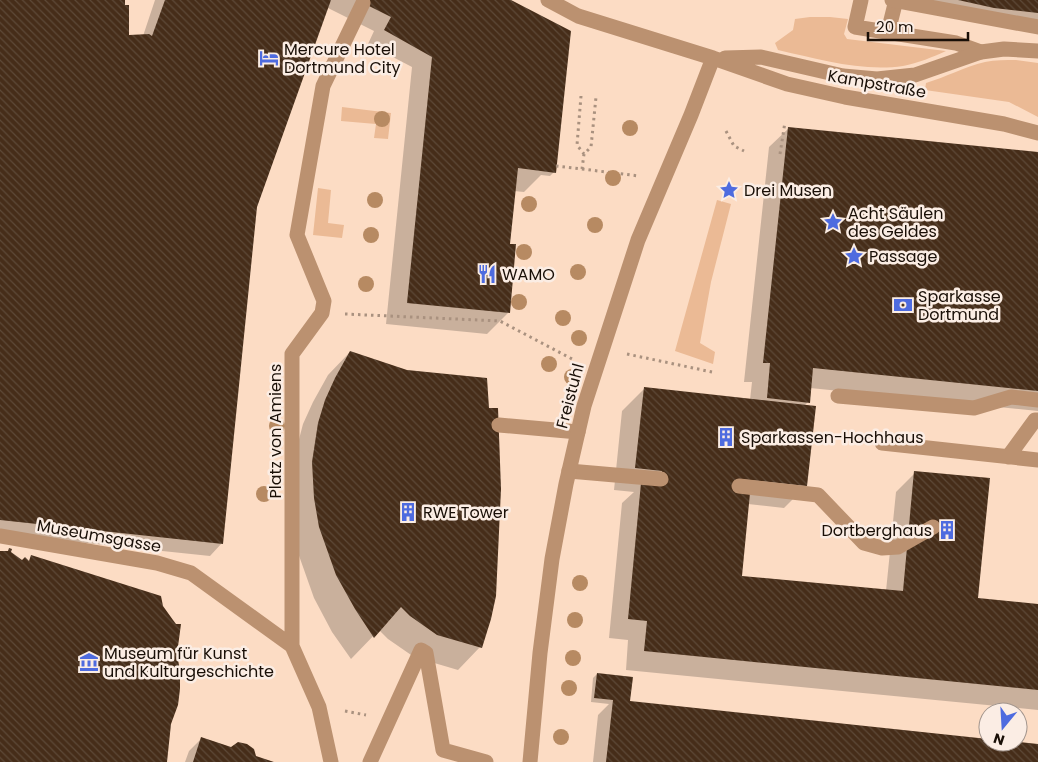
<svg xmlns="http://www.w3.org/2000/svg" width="1038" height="762" font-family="Poppins,sans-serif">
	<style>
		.grass { fill: #ebba95 }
		.shadow { fill: #0003 }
		.building { fill: url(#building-back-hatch) }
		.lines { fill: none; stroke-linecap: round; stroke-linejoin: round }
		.path { stroke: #a9917f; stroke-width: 3; stroke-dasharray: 2.5 4; stroke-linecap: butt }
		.lane { stroke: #bb9170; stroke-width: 15 }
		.street { stroke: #bb9170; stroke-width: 15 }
		.tree { fill: #b78a62 }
		.labels { text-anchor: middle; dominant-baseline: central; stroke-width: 5; stroke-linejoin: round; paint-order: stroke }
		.poi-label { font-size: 16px; fill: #190f07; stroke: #fbede4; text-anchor: start }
		.street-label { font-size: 16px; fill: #190f07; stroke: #fbede4 }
	</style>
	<defs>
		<pattern id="building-back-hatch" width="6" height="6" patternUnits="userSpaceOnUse" patternTransform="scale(1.25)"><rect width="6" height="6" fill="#462d19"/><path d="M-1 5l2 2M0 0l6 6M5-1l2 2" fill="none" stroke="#5d4938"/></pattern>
	</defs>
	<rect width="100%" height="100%" fill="#fcdcc4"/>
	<path class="grass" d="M810,17H830L848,19L844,34L847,39L946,51C933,57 918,63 903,66C862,72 818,59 778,50L775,43L793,30L795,19Z
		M1016,60L1038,63V117L1009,102L925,90L926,83C946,77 964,67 985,62C995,60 1006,60 1016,60Z
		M342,107L391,113L388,139L374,138L376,124L341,121Z
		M318,188L331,190L328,223L344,225L342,238L313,235Z
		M717,200L731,204L711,282L700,343L715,352L713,364L675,351Z"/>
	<path class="shadow" d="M0,0H124L128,36H143L155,0H508L554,172L550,176L541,175L524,192L514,191L508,245L509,312L487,334L386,324L412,67L368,44L374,31L326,7L256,209L222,543L210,556L0,534Z
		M911,0H1038V28Z
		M789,128L1038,154V411L810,388L808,402L804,406L806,486L784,508L748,504L741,577L886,591L896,492L915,473L977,600L1038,605V710L626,670L628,640L609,638L622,503L634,492L614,490L622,411L644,389L750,400L752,382H744L769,147Z
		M350,352L480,647L458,670L414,657L388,639L379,630L351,659L332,632L314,598L297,550L292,466L303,424L313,402L328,375Z
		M597,674L629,702L988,740V742H1008L1038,745V762H593L598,715L609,704L591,702L593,678Z
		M201,739L255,757L272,762H185L189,751Z"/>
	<path class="building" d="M0,0H125V5H129V35L149,34L152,36L165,0H331L257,207L223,544L0,520Z
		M357,0H511L571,31L556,173L518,168L510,244H516L510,313L407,303L432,57L384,30L391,17Z
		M958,0H1038V13L994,8Z
		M788,127L1038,152V391L813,368L810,403L767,398L770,363H763Z
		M350,351L407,370L487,378L489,408H498L501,489L496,596L491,619L482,648L437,635L410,616L401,607L374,638L355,609L336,575L319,527L314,498L312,462L318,423L325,400L335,378Z
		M644,387L816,406L807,486L740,479L750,493L742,576L903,591L914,471L990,478L978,598L1038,604V690L644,651L647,621L628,619L641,483L660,485L662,471L635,468Z
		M9,548L12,549L11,552L22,560L25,557L29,561L31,555L161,596L163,606L173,620L176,624H181L177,654L180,671V689L178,705L171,724L167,762H0V551H8Z
		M597,673L633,677L630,701L988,739V742H1019L1038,744V762H606L613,700L594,698Z
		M201,737L231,747L238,742L247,744L254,749L256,756L274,762H193Z"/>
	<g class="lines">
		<path class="path" d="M581,96L577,145L584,154
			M726,131L734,146L744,151
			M780,154L785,122
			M556,166L582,169L584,154L591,147L596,97
			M582,169L639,176
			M345,314L500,321L574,360
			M627,354L712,372
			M345,711L366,715"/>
		<path class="lane" d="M861,0L855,27L956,43L981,52
			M888,32L896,0
			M838,396L974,408L1011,397L1038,400
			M499,425L578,432
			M882,443L1038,460
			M1008,457L1035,420H1038
			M569,471L661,479
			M739,486L818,495L864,543L882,548L898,547L933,527"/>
		<path class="street" d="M548,0L578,16L713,58L787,84L845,97L1004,124L1038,133
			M892,0L1038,27
			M725,58L761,57L843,76L877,79L915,75L981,52L1004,49L1038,51
			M0,536L157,563L191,573L292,646L319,707L331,762
			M292,646V354L322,313L324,301L297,235L323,86L363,3
			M370,762L421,650L426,653L443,750L486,762
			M530,762L540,653L552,559L566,484L584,406L638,240L691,115L713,58"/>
	</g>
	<g class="tree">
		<circle cx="382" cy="119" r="8"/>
		<circle cx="630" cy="128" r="8"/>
		<circle cx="613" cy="178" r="8"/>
		<circle cx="375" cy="200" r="8"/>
		<circle cx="529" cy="204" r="8"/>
		<circle cx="595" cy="225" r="8"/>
		<circle cx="371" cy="235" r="8"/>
		<circle cx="524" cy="252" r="8"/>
		<circle cx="578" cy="272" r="8"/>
		<circle cx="366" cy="284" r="8"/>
		<circle cx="519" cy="302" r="8"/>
		<circle cx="563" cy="318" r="8"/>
		<circle cx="579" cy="338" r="8"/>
		<circle cx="549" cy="364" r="8"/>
		<circle cx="572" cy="377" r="8"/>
		<circle cx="277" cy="426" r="8"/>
		<circle cx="264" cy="494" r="8"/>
		<circle cx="580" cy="583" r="8"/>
		<circle cx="575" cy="620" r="8"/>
		<circle cx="573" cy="658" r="8"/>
		<circle cx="569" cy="688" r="8"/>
		<circle cx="561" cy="737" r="8"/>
	</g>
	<defs>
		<g id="hotel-bare" transform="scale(1.5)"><path d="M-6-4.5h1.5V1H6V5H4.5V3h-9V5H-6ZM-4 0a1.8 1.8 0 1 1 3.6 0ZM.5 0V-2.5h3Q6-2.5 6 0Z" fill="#4e6bdf" stroke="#fbede4" stroke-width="2.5" paint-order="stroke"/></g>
		<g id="sight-bare" transform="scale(1.5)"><path d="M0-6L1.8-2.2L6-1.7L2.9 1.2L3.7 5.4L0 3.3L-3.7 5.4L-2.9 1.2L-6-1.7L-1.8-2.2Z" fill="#4e6bdf" stroke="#fbede4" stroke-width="2.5" paint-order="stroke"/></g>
		<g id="restaurant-bare" transform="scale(1.5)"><path d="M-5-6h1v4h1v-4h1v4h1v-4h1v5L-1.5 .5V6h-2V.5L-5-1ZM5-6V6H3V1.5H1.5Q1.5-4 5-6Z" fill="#4e6bdf" stroke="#fbede4" stroke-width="2.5" paint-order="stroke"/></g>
		<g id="bank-bare" transform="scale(1.5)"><path d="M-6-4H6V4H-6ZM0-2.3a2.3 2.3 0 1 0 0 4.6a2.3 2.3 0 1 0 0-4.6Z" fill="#4e6bdf" stroke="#fbede4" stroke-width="2.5" paint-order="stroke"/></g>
		<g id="building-bare" transform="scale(1.5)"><path d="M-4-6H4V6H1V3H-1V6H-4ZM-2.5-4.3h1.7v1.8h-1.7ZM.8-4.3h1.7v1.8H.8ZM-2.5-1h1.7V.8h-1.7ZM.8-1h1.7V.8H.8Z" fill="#4e6bdf" stroke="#fbede4" stroke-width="2.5" paint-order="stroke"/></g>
		<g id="museum-bare" transform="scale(1.5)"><path d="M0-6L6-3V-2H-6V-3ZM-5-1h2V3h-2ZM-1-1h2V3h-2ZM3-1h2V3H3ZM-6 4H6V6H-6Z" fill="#4e6bdf" stroke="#fbede4" stroke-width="2.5" paint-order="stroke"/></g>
	</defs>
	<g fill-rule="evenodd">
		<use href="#hotel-bare" x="269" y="58"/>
		<use href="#sight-bare" x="729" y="190"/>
		<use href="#sight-bare" x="833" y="222"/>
		<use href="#sight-bare" x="854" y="256"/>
		<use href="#restaurant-bare" x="487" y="274"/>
		<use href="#bank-bare" x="903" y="305"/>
		<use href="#building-bare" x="726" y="437"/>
		<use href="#building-bare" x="408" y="512"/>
		<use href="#building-bare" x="947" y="530"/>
		<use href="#museum-bare" x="89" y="662"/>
	</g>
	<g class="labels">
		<g class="poi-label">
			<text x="284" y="49">Mercure Hotel<tspan x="284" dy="18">Dortmund City</tspan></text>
			<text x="744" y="190">Drei Musen</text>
			<text x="848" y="213">Acht Säulen<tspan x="848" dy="18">des Geldes</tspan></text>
			<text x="869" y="256">Passage</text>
			<text x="502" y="274">WAMO</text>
			<text x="918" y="296">Sparkasse<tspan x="918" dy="18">Dortmund</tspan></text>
			<text x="741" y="437">Sparkassen-Hochhaus</text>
			<text x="423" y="512">RWE Tower</text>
			<text x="932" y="530" text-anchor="end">Dortberghaus</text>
			<text x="104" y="653">Museum für Kunst<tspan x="104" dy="18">und Kulturgeschichte</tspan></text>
		</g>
		<g class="street-label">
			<text transform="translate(877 84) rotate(10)">Kampstraße</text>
			<text transform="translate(570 396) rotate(-75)">Freistuhl</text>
			<text transform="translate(275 431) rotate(-90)">Platz von Amiens</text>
			<text transform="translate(99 536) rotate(10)">Museumsgasse</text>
		</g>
	</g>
	<g transform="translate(1003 727) rotate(198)"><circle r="24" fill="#fbede4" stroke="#a1948c"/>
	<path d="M0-4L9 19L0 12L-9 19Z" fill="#4e6bdf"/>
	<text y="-8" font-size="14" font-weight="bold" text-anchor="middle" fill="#190f07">N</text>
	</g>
	<path d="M868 32v8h100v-8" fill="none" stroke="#190f07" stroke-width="2.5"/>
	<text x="876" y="32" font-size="15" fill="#190f07" stroke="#fbede4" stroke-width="4" paint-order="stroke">20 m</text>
</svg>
